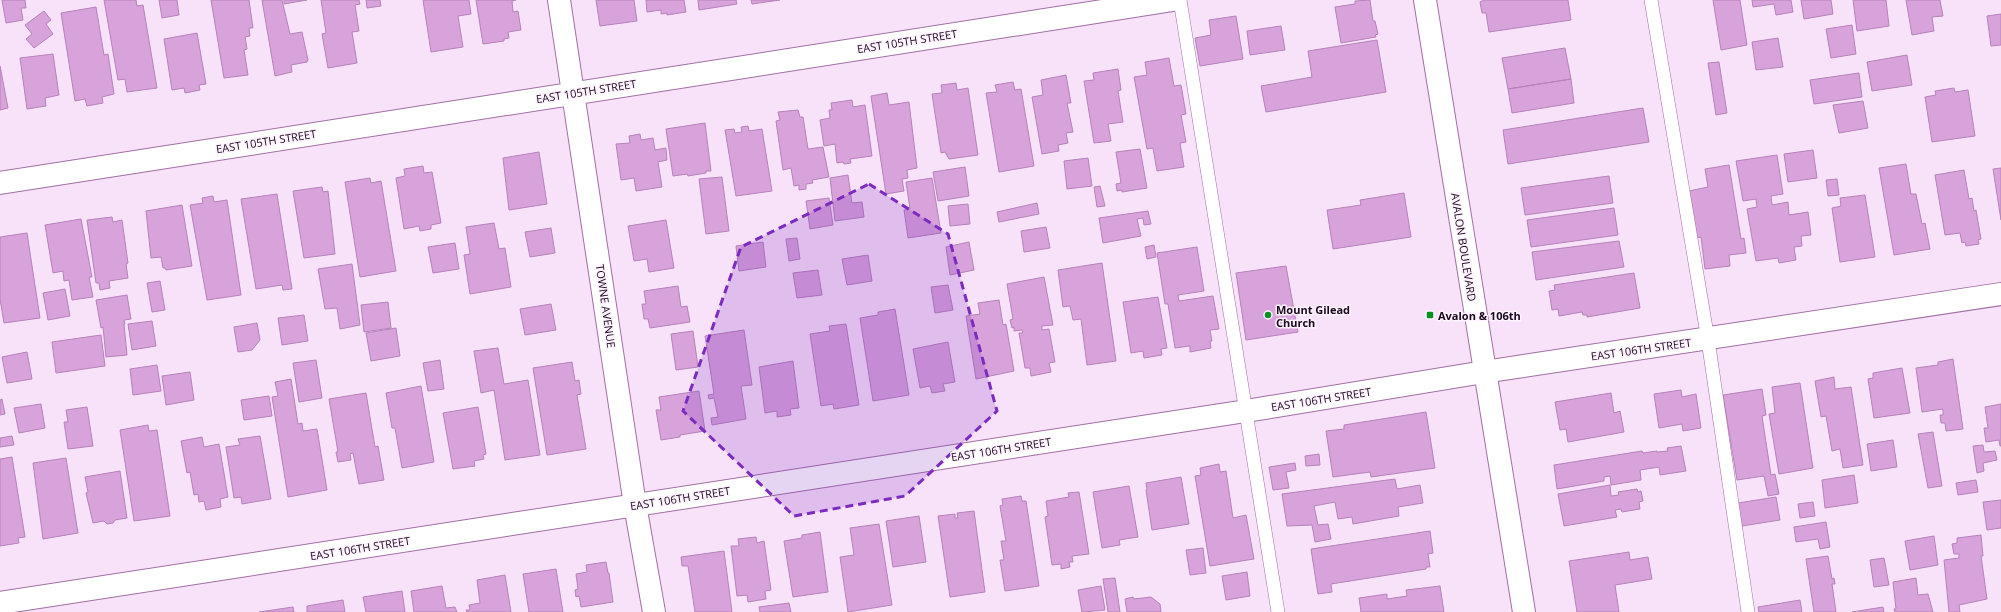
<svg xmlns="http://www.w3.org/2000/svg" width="2001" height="612" font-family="'Open Sans',sans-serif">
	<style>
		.building { fill: #d8a3db; stroke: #b582b9 }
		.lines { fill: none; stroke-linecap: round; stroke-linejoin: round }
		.service-casing { stroke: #a16fa4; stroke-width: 14 }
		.minor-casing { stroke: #a16fa4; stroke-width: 24 }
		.secondary-casing { stroke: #a16fa4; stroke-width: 24 }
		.service { stroke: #fff; stroke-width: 13 }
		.minor { stroke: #fff; stroke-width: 22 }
		.secondary { stroke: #fff; stroke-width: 22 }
		.marked { fill: #7b2cbf; fill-opacity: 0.2; stroke: #7b2cbf; stroke-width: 3; stroke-dasharray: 8 5; stroke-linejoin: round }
		.poi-dot { fill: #089123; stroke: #fef3ff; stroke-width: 1.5 }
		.labels { text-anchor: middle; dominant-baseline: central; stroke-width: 3; stroke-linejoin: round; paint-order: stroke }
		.street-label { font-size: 11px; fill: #1a071c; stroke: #fef3ff }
		.poi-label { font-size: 11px; font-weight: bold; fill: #1a071c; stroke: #fef3ff; text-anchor: start }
	</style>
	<rect width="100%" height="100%" fill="#f8e2f9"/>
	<path class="building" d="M2,0H25L26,8H21L23,20L6,23Z
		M104,0H136L137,6L143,5L157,88L127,92L125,79L118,80Z
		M159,0H177L179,15L162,18Z
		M211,0H249L253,28H249L250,36L245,37L247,49L244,50L248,75L224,78Z
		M262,0H282L290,34L302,32L308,60L307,62L291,65L292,72L275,76Z
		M284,0H307L284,4Z
		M321,0H359L360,4L355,5L359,31L352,32L357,63L328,68L322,34L326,33Z
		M366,0H380L381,6L367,8Z
		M423,0H469L471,14L458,16L463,47L431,52Z
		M476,0H516L512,1L513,12L518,11L521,30L508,32L509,38L504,39V41L483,44Z
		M596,0H634L637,21L600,26Z
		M646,0H684L686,12L667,15V13L661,14V10L647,12Z
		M698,0H736L737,4L699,10Z
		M751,0H780L752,4Z
		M1370,0L1373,21H1375L1378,34L1375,35L1376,37L1341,43L1335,7L1355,4V1Z
		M1484,0H1568L1571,20L1489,32L1486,13H1482L1480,2Z
		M1713,0H1740L1747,45L1721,50Z
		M1752,0H1791L1793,12L1776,15L1774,4L1753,7Z
		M1801,0H1831L1833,14L1804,19Z
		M1853,0H1886L1889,26L1857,31Z
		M1906,0H1940L1943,16L1932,17L1934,31L1912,35Z
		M96,7L104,55L108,54L114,94L102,97L103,103L87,106L85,99L75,101L61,13Z
		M44,11L51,20L46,24L53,34L34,48L26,39L32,34L25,25Z
		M2001,14V45L1991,46L1987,16Z
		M1236,16L1243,59L1200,66L1195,38L1211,35L1209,20Z
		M1852,25L1856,54L1831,58L1826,29Z
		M1281,26L1285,50L1250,55L1247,31Z
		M197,33L206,84L199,85L200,90L185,93L184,88L172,90L164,39Z
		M1778,38L1783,67L1756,70L1752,42Z
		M1377,40L1386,92L1266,112L1261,86L1312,77L1308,51Z
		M1565,48L1571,79L1508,89L1502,58Z
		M53,54L59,95L45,98L46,106L27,109L20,58Z
		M1907,55L1912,85L1872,91L1867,62Z
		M1169,58L1174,86L1181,85L1186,114L1181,115L1186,142L1180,143L1184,167L1157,171L1153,148L1147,149L1134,77L1147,75L1145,62Z
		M1719,62L1727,113L1716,115L1708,63Z
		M0,66L8,108L0,110Z
		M1118,69L1121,90L1118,91L1123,122L1108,124L1111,141L1094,143L1084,81L1094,80L1093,73Z
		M1859,73L1862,97L1814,104L1810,80Z
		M1066,75L1071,103H1067L1073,132L1066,133L1068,143L1058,145L1059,151L1042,154L1032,97L1043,95L1041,80Z
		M1571,79L1574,103L1512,113L1508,89Z
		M1013,82L1015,90L1021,89L1034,166L999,172L986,93L997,92L995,85Z
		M956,83L957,90L968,88L978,155L949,159L945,152L941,153L932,94L942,93L941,85Z
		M1954,88L1955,92L1968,90L1975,136L1932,142L1925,97L1936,95L1935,91Z
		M887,93L889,105L909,102L917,168L907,170L908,178L902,179L904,191L886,194L871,96Z
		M852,100L853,107L865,105L872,156L850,159L851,163L844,164L843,162L837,163L835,144L824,146L820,120L830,118L829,110H832L831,103Z
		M1863,101L1868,128L1839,133L1833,105Z
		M1643,108L1649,142L1508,164L1503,130Z
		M798,110L800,117H803L808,149L823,147L829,177L812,180L813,183L806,184V189L799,190V185L794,186L791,168L783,170L776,121L780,120L778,112Z
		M705,123L711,171H706V173L688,176L687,174L673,176L666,129Z
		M748,126L749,131L762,129L772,191L736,196L725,130L734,129L735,133L742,132L741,127Z
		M640,134L641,140L653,138L655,150L666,148L667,160L658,162L662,187L636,191L634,178L621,180L616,144L630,143L629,136Z
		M1140,149L1147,188L1122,192V190L1117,191L1116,184L1121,183L1116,152Z
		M1813,150L1817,178L1788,182L1784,154Z
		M539,152L547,204L509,210L503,158Z
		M1777,155L1783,194L1771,196L1772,205L1788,202L1789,215L1808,212L1811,235L1801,236L1802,246L1794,247L1796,260L1779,263L1778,258L1756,261L1747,209L1757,207L1756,199L1743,201L1736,161Z
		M1088,158L1092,186L1067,189L1064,161Z
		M1906,164L1911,194H1916L1922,224L1925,223L1930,249L1894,255L1879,168Z
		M1729,165L1741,239L1744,238L1746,253L1729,255L1730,266L1705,269L1701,237L1696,238L1689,191L1708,187L1705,169Z
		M423,166L424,173L432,172L441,223L431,225V229L420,231L419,226L404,229L396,178L405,176L404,169Z
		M965,167L969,196L938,201L933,172Z
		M2001,168V220L1993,169Z
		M1964,170L1969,199L1972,198L1974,211L1976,210L1981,239L1978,240L1979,244L1966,246L1965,242L1962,243L1960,233L1945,235L1935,175Z
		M848,175L852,203L862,202L864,217L835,221L830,178Z
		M1609,176L1613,203L1525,215L1521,188Z
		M722,177L729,231L706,234L699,179Z
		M370,178L371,183L381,181L396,271L360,277L345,182Z
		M932,178L941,233L908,238L904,210L910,209L906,182Z
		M1837,179L1839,195L1828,196L1826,180Z
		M1100,186L1105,206L1097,207L1094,187Z
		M322,187L323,192L328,191L335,254L304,258L293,191Z
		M1404,193L1411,237L1333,249L1327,210L1361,205L1360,200Z
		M277,194L292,289L283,290L282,285L256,289L241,199Z
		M1865,195L1875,257L1840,262L1832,208L1841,206L1840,198Z
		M213,196L214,202L227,200L241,295L207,300L190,205L203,203L202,198Z
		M829,198L833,225L810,229L806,201Z
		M1037,203L1039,214L999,222L997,212Z
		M968,204L970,224L950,226L948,206Z
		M182,205L192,266L166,270L165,268H163L161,257L151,258L146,211Z
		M1614,208L1618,235L1531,247L1527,220Z
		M1148,211L1151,224L1144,225L1143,218L1137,219L1141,236L1103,243L1099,218Z
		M112,217L113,222L122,220L128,263L126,264L128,278L109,281L110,288L100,290L99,283H96L87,220Z
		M81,219L92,277H89L93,297L72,300L69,280L64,281L63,271L53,273L45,225Z
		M666,220L674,268L649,272L647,259L634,261L628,226Z
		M494,223L499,249L505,248L511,287L470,294L464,255L470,254L466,227Z
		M1046,227L1050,248L1024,252L1021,231Z
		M551,228L555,253L530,257L525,232Z
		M27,233L40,318L4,323L0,299V237Z
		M797,238L800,259L789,261L786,239Z
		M1619,241L1624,267L1536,280L1532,252Z
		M763,242L766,267L739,271L736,246Z
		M969,242L974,270L950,275L946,247Z
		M455,243L459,269L433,273L428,247Z
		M1154,245L1156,257L1147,259L1145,247Z
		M1197,247L1204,291L1178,295L1179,301L1213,296L1219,329L1210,330L1212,341H1210L1211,348L1190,352V346L1175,348L1168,304H1165L1157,253Z
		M868,255L872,281L847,285L842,259Z
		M1102,263L1116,361L1087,365L1081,319L1073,320L1070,306L1063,307L1058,270Z
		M352,264L360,325L340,329L337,308L325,309L318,269Z
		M1286,266L1298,332L1246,340L1236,273Z
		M818,270L822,295L797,298L793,273Z
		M1634,273L1640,308L1587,317V315H1583L1582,312L1559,316L1558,309L1552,310L1549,291L1555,290L1554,285Z
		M1044,277L1053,325L1042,326V330L1049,329L1055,362L1049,363L1051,372L1031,376L1030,368H1025L1019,333H1023L1022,330L1014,331V327L1012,328L1010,320L1013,319L1007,284Z
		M160,281L165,310L152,312L147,283Z
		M948,285L953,310L935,313L931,287Z
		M678,286L681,307L687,306L690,322L650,328L648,319H644L642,304H646L644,291Z
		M65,289L70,316L48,320L43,293Z
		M127,295L131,319L124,320L125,324H124L127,355L106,357L103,327L101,328L96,300Z
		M1158,297L1167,348L1161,349L1162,355L1144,358L1143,351L1131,353L1123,302Z
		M999,300L1003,325L1006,324L1014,371L976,379L966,316L980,314L978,303Z
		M388,302L391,328L364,332L361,305Z
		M551,304L556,330L525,335L520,309Z
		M895,309L909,395L873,401L860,318L878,315V312Z
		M304,315L308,341L282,345L278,318Z
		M152,321L156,346L132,350L128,324Z
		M257,323L260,340L252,350L238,352L234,327Z
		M846,324L859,405L834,409L833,404L821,406L810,334L830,331L829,326Z
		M396,328L400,356L371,361L366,333Z
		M744,330L752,385L741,386L746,419L712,425L711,418L718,417L714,398L709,399L708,395L714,394L705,336Z
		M693,331L698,367L676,370L671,334Z
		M101,335L105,366L56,373L52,342Z
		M948,342L955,382L943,384L945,391L932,393L930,386L920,388L913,349Z
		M498,348L504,384L528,380L540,455L505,460L494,390L481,393L474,351Z
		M27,352L32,379L7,383L2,357Z
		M1953,359L1963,429L1946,431L1945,423H1941L1940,415H1943V409L1922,412L1916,368L1938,365V362Z
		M316,360L322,398L299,402L293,363Z
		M440,360L444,389L428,391L423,363Z
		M793,361L799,408L790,409L791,415L777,417V411L765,413L759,367Z
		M572,362L575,381L579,380L581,394L577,395L586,449L547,455L533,368Z
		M157,365L161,391L133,395L130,369Z
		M1902,368L1910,413L1874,418L1868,379L1873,378V373Z
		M190,372L194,400L166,405L162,376Z
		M1834,377L1835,389L1851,387L1863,465L1843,468L1840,449L1832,451L1826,416L1821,417L1815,381Z
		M291,379L298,424L302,423L303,431L317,429L327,490L288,497L272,397L278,396L275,382Z
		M1800,383L1813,468L1779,474L1769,414L1775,413L1772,387Z
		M421,386L434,462L402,468L395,428H392L386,393Z
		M1762,389L1766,415L1762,416L1771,475L1775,474L1779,494L1768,496L1764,476L1737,480L1723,395Z
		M1681,390L1682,397L1696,394L1701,428L1683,431L1682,424L1659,428L1654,394Z
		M699,391L705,431L680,435V437L661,440L656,410H661L659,397Z
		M366,393L375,447L378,446L384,480L359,484L353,453L350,454L351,460L338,462L336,452H338L329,399Z
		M1611,393L1614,413L1620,411L1624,432L1568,442L1566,429L1560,430L1555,402Z
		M269,396L272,416L244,420L241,400Z
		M2,399L5,414L0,415V400Z
		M41,404L45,428L19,433L14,408Z
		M2001,404V446H2000L1999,440L1986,442L1984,428H1988L1985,407Z
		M87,407L93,446L68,449L64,422H68L66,410Z
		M478,407L486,454L483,455L484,459L474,461L475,466L453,469L443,413Z
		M1426,412L1435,468L1371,477L1370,472L1333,477L1326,431L1344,429V425Z
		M148,425L149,431L157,430L170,516L134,521L120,430Z
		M1933,432L1942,486L1928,488L1918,434Z
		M12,436L14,445L0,447V438Z
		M260,436L271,499L242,504L241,497L234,498L226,447L240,445L238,439Z
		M202,437L204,447L219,444L228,497L220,499L221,507L206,510L204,501L199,502L198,494L194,495L190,472L187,473L181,441Z
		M1893,440L1897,467L1871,471L1867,444Z
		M1983,445L1984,452L1995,451L1997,460L1983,463L1984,471L1977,473L1973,446Z
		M1681,446L1686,471L1660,475L1659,467L1640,470L1641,480L1611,485L1610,476L1604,477V481L1557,489L1554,465L1642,451L1643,453L1657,451V452L1668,451L1667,448Z
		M1319,454L1320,465L1306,466L1305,456Z
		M12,457L25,537L18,538L19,543L0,546V459Z
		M66,458L78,533L43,539L33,463Z
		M1295,463L1296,470L1286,472L1289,488L1273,490L1269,467Z
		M1219,464L1220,472L1226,471L1233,518L1246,515L1254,559L1210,566L1195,476L1201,475L1200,468Z
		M120,471L127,518L115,520L113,523L107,524L104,521L93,523L86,493L88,492L85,477Z
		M1854,475L1858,503L1825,508L1822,480Z
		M1181,477L1189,524L1152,530L1146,490L1147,489L1146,483Z
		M1395,479L1397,489L1420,485L1423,503L1398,507L1399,516L1353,524L1352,517L1338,519L1335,502L1314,506L1318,525L1328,524L1331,539L1315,542L1312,525L1287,526L1282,494Z
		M1976,480L1978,492L1958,495L1956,483Z
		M1610,485L1611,496L1619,495L1618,492L1637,489L1638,492L1641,491L1643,501L1639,502L1640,509L1622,512L1621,509L1615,510L1617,517L1564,526L1558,494Z
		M1129,486L1138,537L1119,540L1120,545L1102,548L1093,492Z
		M1079,492L1089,554L1072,556L1073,562H1069L1070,567L1061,569V564L1052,565L1045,517L1048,516L1046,501L1069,497L1068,493Z
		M1021,496L1022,501H1026L1039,586L1005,591L1000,560H1004L1001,541H1006L1000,506L1003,505L1002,499Z
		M1776,497L1780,520L1742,526L1738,503Z
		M2001,500V528L1987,530L1983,502Z
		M1813,502L1815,516L1800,518L1798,504Z
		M974,511L985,592L950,597L938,516L955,514V518H958L957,513Z
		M919,516L926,562L893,567L886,521Z
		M1826,522L1830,547L1820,549L1818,539L1796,542L1794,527Z
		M879,524L892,605L848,612L840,557L854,555L850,528Z
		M1430,531L1433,553L1428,554L1430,567H1426V569L1331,584L1332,592L1318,594L1311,549Z
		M820,532L828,592L793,597L784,541L802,538V535Z
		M1981,535L1983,556H1981L1987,599L1959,605L1960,612H1949L1944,560L1959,558V554H1954L1952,544L1957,543V538Z
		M1934,536L1938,565L1910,570L1905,541Z
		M756,537L757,543L764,541L771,590L765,591L766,599L748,602L747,595L737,596L731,546H739L738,539Z
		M1203,548L1206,573L1190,575L1186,550Z
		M724,551L732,612H695L688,566H682L681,557Z
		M1629,552L1630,560L1648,557L1652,579L1615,585L1619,612H1577L1569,561Z
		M1828,556L1832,579L1834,578L1835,584H1832L1836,612H1814L1806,559Z
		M1884,558L1889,585L1874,587L1870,560Z
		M606,562L608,573H609L613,602L581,607L579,596L576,597L575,590L578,589L576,574L587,572L586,565Z
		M556,569L563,612H529L523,574Z
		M1247,572L1250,596L1226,600L1222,576Z
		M505,575L511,612H467L466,610H470L469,605L480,603L477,580Z
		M1115,578L1120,612H1108L1103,579Z
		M1916,578L1918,595L1928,594L1933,612H1895L1894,609H1896L1893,582Z
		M442,586L446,608L455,607L457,612H414L411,591Z
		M1101,586L1105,610L1082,612L1078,590Z
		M1440,586L1444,612H1361L1359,598L1387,594V599L1407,596L1406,590Z
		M402,591L405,612H366L363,597Z
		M1133,597L1134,599L1151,597L1160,604L1161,612H1127L1125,599Z
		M343,600L345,612H307V606Z
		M1800,600L1802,612H1759L1758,607Z
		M789,603L791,612H760L759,607Z
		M293,607L294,612H259Z
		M1883,607L1884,612H1852Z"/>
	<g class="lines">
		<g class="service-casing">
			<path id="service" d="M1180,0L1278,612
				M1651,0L1708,340L1748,612"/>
		</g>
		<g class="minor-casing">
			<path id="minor" d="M559,0L635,505L654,612
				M0,183L1173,0
				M0,603L1246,411L1484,372L2001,294"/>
		</g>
		<g class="secondary-casing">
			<path id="secondary" d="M1425,0L1524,612"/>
		</g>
		<use href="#service" class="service"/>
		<use href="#minor" class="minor"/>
		<use href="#secondary" class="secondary"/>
	</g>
	<path class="marked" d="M869,184L948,234L997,411L905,496L794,516L683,411L741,247Z"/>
	<g class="poi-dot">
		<circle cx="1268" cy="315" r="4"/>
		<rect x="1426" y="311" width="8" height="8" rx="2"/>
	</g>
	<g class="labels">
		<g class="street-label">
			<text transform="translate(907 41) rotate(-9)">EAST 105TH STREET</text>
			<text transform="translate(586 91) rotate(-9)">EAST 105TH STREET</text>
			<text transform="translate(266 141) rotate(-9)">EAST 105TH STREET</text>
			<text transform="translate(1464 247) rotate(81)">AVALON BOULEVARD</text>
			<text transform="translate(606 306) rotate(82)">TOWNE AVENUE</text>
			<text transform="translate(1641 349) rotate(-8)">EAST 106TH STREET</text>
			<text transform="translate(1321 399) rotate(-9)">EAST 106TH STREET</text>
			<text transform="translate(1001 449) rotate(-9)">EAST 106TH STREET</text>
			<text transform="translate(680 498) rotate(-9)">EAST 106TH STREET</text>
			<text transform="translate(360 548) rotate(-9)">EAST 106TH STREET</text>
		</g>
		<g class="poi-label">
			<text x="1276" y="309">Mount Gilead<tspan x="1276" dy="13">Church</tspan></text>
			<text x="1438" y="315">Avalon &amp; 106th</text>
		</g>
	</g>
</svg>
